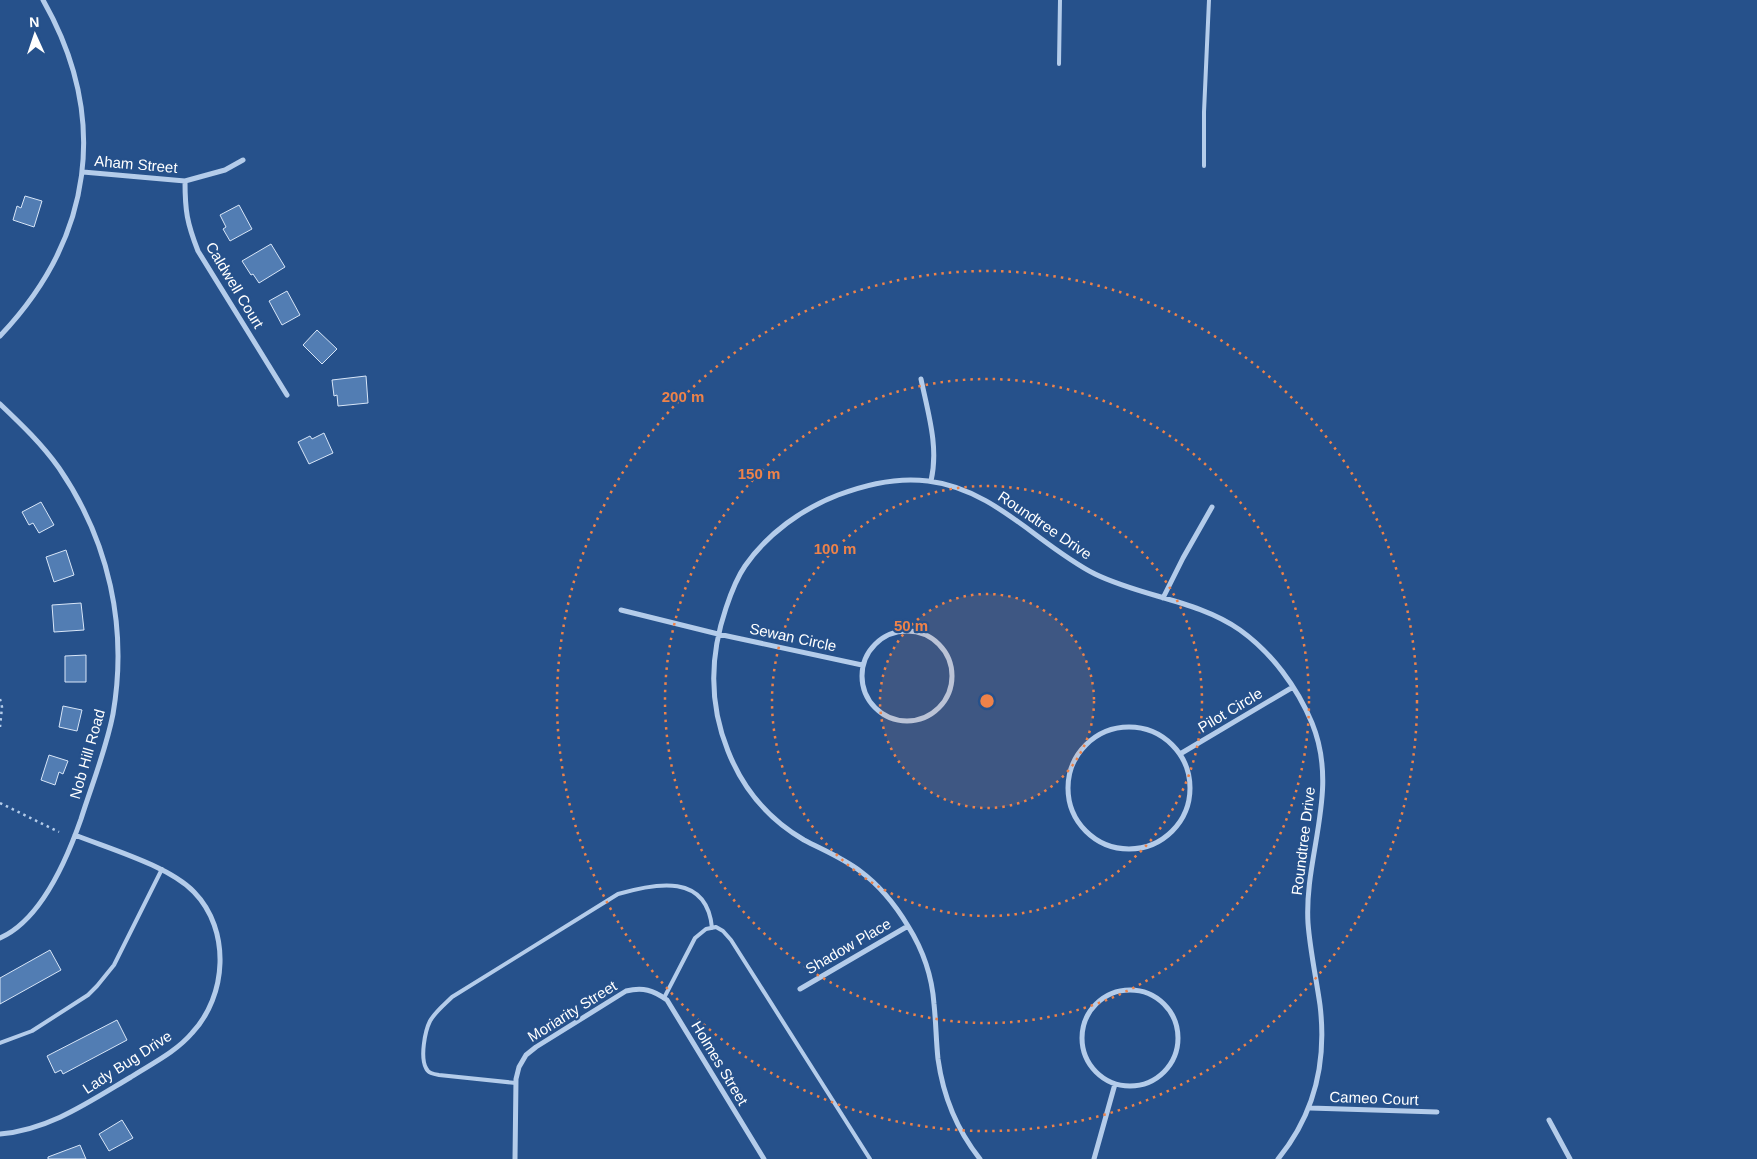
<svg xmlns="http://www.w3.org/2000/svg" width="1757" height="1159" font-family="Helvetica,sans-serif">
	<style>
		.building { fill: #527db3; stroke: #d8e6f8 }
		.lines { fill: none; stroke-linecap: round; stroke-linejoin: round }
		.path { stroke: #b4ccea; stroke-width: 2.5; stroke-dasharray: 2.5 4; stroke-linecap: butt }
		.service { stroke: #b4ccea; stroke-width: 4 }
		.minor { stroke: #b4ccea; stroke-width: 5 }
		.ring { fill: none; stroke: #ee8249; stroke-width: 2.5; stroke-dasharray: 2.5 5 }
		.labels { text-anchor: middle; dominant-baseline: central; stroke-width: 4.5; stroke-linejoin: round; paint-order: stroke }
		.street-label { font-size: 15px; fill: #fff; stroke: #26518b }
		.centre { fill: #ee8249; stroke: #26518b; stroke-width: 2.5 }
		.ring-label { font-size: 15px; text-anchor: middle; font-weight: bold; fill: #ee8249; stroke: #26518b; stroke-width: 4.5; stroke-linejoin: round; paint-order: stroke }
	</style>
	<rect width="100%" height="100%" fill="#26518b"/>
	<path class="building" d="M25,196L42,201L34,227L13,220L17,206L21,208Z
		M239,205L252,229L230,241L223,229L226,227L220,215Z
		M271,244L285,267L259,283L253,274L251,275L242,261Z
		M287,291L300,315L282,325L269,301Z
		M317,330L337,349L322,364L303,345Z
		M366,376L368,403L338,406L337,395L334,396L332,380Z
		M324,433L333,453L309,464L298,442L310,436L312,439Z
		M41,502L54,525L39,533L33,523L29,525L22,512Z
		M66,550L74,575L54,582L46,557Z
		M81,603L84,630L54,632L52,605Z
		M86,655V682H65V656Z
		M63,706L82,710L77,731L59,727Z
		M49,755L68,761L63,774L59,772L55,785L41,780Z
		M50,950L61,970L0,1004V978Z
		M117,1020L127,1040L63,1074L61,1070L55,1073L47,1056Z
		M122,1120L133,1138L109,1151L99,1134Z
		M80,1145L86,1159H48V1157Z"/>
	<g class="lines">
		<path class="path" d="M0,699L2,707L0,727
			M0,803L59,832"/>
		<path class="service" d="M1059,64L1060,0
			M1204,166V112L1209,0
			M664,998L695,938L706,929L716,927L723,931L731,940L870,1159
			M0,1043L32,1031L88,995L97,986L114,965L162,869
			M516,1083L439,1075C433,1074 428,1073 426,1068C420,1057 425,1031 430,1021C435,1012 445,1004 452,997L618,894C656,883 707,873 712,928"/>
		<path class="minor" d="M83,172L185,181L225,170L243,160
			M185,181C185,211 187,223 198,251L287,395
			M0,336C93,238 110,118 43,0
			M921,379C928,413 939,447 931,481
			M0,404C21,424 42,444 59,468C109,541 128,627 113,714C106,750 92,784 81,819C67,859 41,920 0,938
			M1163,598L1183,558L1212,507
			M621,610L718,634L862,665
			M862 676a45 45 0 1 1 90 0a45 45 0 1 1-90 0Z
			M1068 788a61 61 0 1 1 122 0a61 61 0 1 1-122 0Z
			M1180,754L1293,687
			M800,989L908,926
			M1082 1038a48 48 0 1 1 96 0a48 48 0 1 1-96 0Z
			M1310,1108L1437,1112
			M1549,1120L1570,1159
			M0,1134C49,1130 89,1102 131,1077C151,1064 176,1052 192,1033C227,996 231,930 194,892C169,866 110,849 75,835
			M515,1159L516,1079L519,1067L526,1055L536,1047L626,991C643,987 653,990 667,1000L764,1159
			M980,1159C957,1130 943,1095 938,1059C936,1040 936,1022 934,1004C932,975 923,950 908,926C896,906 879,885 860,871C843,858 823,850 804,840C768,819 743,789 728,751C709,704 710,655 726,608C731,593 736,579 745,566C768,533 802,509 838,495C867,484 898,477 928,481C995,489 1038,545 1095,574C1142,597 1197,600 1240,630C1272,653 1297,687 1312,723C1340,791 1304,855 1308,923C1310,950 1316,977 1320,1005C1327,1063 1315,1114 1278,1159
			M1094,1159L1115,1084"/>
	</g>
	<circle cx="987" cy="701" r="107" fill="#ee8249" fill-opacity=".12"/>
	<g class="ring">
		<circle cx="987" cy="701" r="107"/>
		<circle cx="987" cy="701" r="215"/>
		<circle cx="987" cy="701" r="322"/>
		<circle cx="987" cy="701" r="430"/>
	</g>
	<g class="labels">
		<g class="street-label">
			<text transform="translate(136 164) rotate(5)">Aham Street</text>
			<text transform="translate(235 285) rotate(59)">Caldwell Court</text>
			<text transform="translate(1045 525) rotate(34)">Roundtree Drive</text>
			<text transform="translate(793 637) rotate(12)">Sewan Circle</text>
			<text transform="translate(1230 710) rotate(-31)">Pilot Circle</text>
			<text transform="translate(87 754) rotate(-74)">Nob Hill Road</text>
			<text transform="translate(1303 841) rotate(-83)">Roundtree Drive</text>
			<text transform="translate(848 946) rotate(-30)">Shadow Place</text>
			<text transform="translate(572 1011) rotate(-32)">Moriarity Street</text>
			<text transform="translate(127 1062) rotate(-33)">Lady Bug Drive</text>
			<text transform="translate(720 1063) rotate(59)">Holmes Street</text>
			<text transform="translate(1374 1098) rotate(2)">Cameo Court</text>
		</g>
	</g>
	<circle cx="987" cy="701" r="8" class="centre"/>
	<g class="ring-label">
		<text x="683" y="402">200 m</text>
		<text x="759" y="479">150 m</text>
		<text x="835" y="554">100 m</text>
		<text x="911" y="631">50 m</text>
	</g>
	<g transform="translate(35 35) rotate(357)" stroke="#26518b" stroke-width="4" paint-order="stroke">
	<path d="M0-4L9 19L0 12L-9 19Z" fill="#ffffff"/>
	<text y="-8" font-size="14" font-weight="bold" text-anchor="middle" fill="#ffffff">N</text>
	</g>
</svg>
